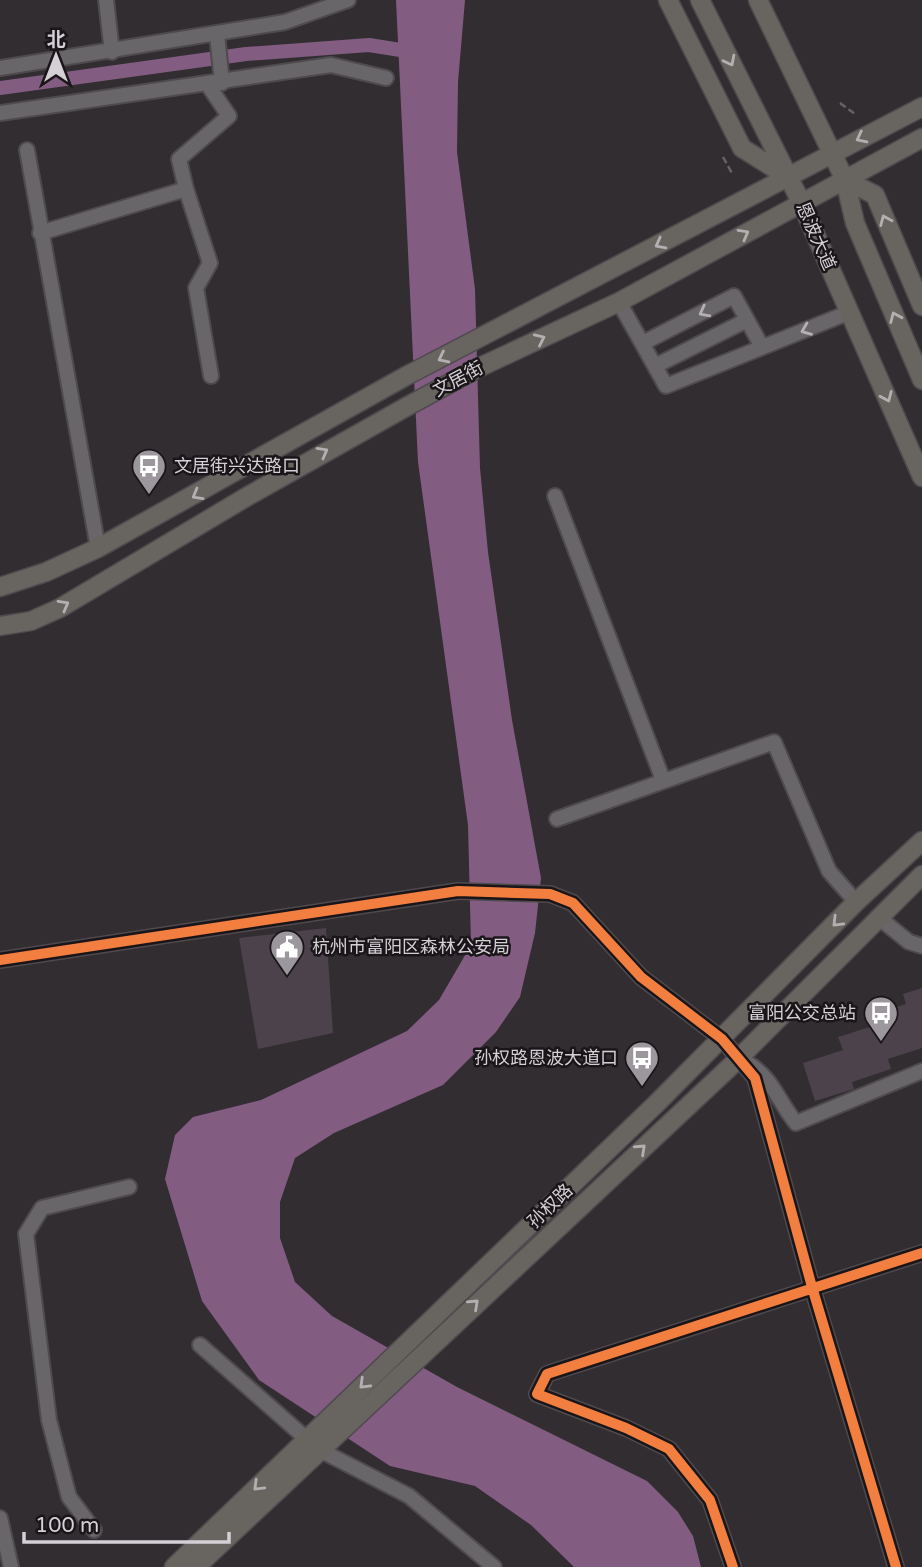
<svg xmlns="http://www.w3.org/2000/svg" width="922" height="1567" font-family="'Varela Round','Noto Sans SC',sans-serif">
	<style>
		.water { fill: #835c82 }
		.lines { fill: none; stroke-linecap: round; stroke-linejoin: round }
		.canal { stroke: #835c82; stroke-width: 14 }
		.building { fill: #4c424c }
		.minor-casing { stroke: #4e4a4e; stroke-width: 18 }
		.major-casing { stroke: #4e4a4e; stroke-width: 21 }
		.path { stroke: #666366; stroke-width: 2.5; stroke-dasharray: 7 3.5; stroke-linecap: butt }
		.minor { stroke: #696669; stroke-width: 14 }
		.major { stroke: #686460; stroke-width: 18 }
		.cycleway-casing { stroke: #191518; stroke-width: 15 }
		.cycleway { stroke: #f27e40; stroke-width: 10 }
		.oneway { stroke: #b4b0b2 }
		.oneway2 { stroke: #b5b0b5 }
		.labels { text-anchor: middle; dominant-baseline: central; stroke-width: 5; stroke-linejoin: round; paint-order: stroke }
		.street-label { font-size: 18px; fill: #d5d0d5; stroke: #191518 }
		.poi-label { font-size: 18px; fill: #d5d0d5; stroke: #191518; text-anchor: start }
	</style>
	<rect width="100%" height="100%" fill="#312d31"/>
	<path class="water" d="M396,0H465L458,82L457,152L475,289L480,468L488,552L512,720L541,878L535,933L520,997L496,1032L443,1085L334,1133L295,1158L280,1202V1238L295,1282L332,1316L457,1387L647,1481L678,1512L693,1536L701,1567H574L531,1525L475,1486L390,1466L259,1380L202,1301L165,1179L175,1135L193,1117L261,1100L407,1031L439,1000L471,945L468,825L418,462Z"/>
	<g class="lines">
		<path class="canal" d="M0,88L246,54L369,45L413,52"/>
	</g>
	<path class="building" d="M326,928L333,1033L258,1049L239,938Z
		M922,988V1048L888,1059L891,1069L852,1082L854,1089L815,1101L803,1063L843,1050L838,1037L873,1026L869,1016L906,1004L903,994Z"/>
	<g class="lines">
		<g class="minor-casing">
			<path id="minor" d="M106,0L112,52
				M217,34L222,83
				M0,68L285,22L348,0
				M208,85L229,116L179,159L186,189L210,263L196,288L211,376
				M0,113L331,65L386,78
				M27,150L98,548
				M40,233L186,189
				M619,302L666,386L850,312
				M643,343L734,296L762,347
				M655,366L747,320
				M555,496L663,780
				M557,819L774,742L829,871L856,902
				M878,917L909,942L922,946
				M0,960L458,891L550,894L573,903L641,977L722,1039L755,1078L812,1287L896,1567
				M749,1064C773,1079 778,1101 796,1123L922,1071
				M200,1345L318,1449L409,1496L494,1567
				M0,1518L11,1567
				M94,1530L69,1497L49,1420L26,1234L42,1208L129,1187
				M733,1567L710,1500L669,1449L626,1428L537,1394L547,1374L922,1253"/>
		</g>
		<g class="major-casing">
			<path id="major" d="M668,0L742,148L788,177
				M700,0L801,202L922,477
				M758,0L845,180L855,223L922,380
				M845,180L875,195L922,306
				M0,587L46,572L98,548L406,376L922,107
				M0,626L31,621L60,608L248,496L406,407L478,368L619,302L922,138
				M174,1567L657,1103L856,902L922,841
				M196,1567L733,1064L922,875"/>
		</g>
		<path class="path" d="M840,103L855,114
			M723,157L733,175"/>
		<use href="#minor" class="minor"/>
		<use href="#major" class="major"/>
		<g class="cycleway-casing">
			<path id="cycleway" d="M0,960L458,891L550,894L573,903L641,977L722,1039L755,1078L812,1287L896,1567
				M733,1567L710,1500L669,1449L626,1428L537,1394L547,1374L922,1253"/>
		</g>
		<use href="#cycleway" class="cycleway"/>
	</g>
	<defs><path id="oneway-chevron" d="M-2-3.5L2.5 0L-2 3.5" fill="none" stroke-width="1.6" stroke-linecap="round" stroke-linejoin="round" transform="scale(1.75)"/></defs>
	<g class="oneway">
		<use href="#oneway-chevron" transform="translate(730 61) rotate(63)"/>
		<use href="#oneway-chevron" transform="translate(861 138) rotate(153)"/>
		<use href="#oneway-chevron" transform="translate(885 220) rotate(-113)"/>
		<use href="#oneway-chevron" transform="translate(744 234) rotate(-29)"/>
		<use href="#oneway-chevron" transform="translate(660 244) rotate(152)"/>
		<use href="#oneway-chevron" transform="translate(895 317) rotate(-113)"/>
		<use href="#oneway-chevron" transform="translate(540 339) rotate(-25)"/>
		<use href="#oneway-chevron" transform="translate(443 358) rotate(154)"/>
		<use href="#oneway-chevron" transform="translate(887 397) rotate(66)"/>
		<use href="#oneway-chevron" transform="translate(323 452) rotate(-29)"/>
		<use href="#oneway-chevron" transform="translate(197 495) rotate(150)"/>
		<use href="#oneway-chevron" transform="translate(64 605) rotate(-29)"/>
		<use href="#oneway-chevron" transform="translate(837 922) rotate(135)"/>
		<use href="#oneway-chevron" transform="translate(641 1149) rotate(-43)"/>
		<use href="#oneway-chevron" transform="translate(474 1304) rotate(-43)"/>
		<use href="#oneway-chevron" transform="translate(364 1384) rotate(136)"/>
		<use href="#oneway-chevron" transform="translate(258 1486) rotate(136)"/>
	</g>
	<g class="oneway2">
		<use href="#oneway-chevron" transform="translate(704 312) rotate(152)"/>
		<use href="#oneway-chevron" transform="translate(806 330) rotate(158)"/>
	</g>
	<defs>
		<g id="bus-pin" transform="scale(1.75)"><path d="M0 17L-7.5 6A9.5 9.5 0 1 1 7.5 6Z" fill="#9c979c" stroke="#191518"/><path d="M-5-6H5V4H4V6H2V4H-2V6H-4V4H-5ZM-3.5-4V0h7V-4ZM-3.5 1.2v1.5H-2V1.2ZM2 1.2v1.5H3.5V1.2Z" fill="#fff"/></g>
		<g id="civic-pin" transform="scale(1.75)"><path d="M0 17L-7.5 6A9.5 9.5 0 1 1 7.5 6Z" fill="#9c979c" stroke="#191518"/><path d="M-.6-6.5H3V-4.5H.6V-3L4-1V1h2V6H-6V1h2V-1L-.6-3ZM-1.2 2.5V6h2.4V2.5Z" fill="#fff"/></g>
	</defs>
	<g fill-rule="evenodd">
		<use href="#bus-pin" x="149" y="466"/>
		<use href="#civic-pin" x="287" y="947"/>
		<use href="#bus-pin" x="881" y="1013"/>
		<use href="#bus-pin" x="642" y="1058"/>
	</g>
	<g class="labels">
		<g class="street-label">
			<text transform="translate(816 236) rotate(66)">恩波大道</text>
			<text transform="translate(458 379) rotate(-28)">文居街</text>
			<text transform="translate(550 1206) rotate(-44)">孙权路</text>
		</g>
		<g class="poi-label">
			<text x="174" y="466">文居街兴达路口</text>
			<text x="312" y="947">杭州市富阳区森林公安局</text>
			<text x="856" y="1013" text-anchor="end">富阳公交总站</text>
			<text x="618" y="1058" text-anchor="end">孙权路恩波大道口</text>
		</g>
	</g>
	<g transform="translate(56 56)" stroke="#191518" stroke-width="5" paint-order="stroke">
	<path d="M0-5L12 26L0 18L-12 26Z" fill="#d5d0d5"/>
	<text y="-10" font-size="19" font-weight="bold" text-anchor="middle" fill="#d5d0d5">北</text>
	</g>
	<path d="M24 1532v10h205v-10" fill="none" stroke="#d5d0d5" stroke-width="3.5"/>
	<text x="35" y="1532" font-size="21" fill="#d5d0d5" stroke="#191518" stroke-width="5" paint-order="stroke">100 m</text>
</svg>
